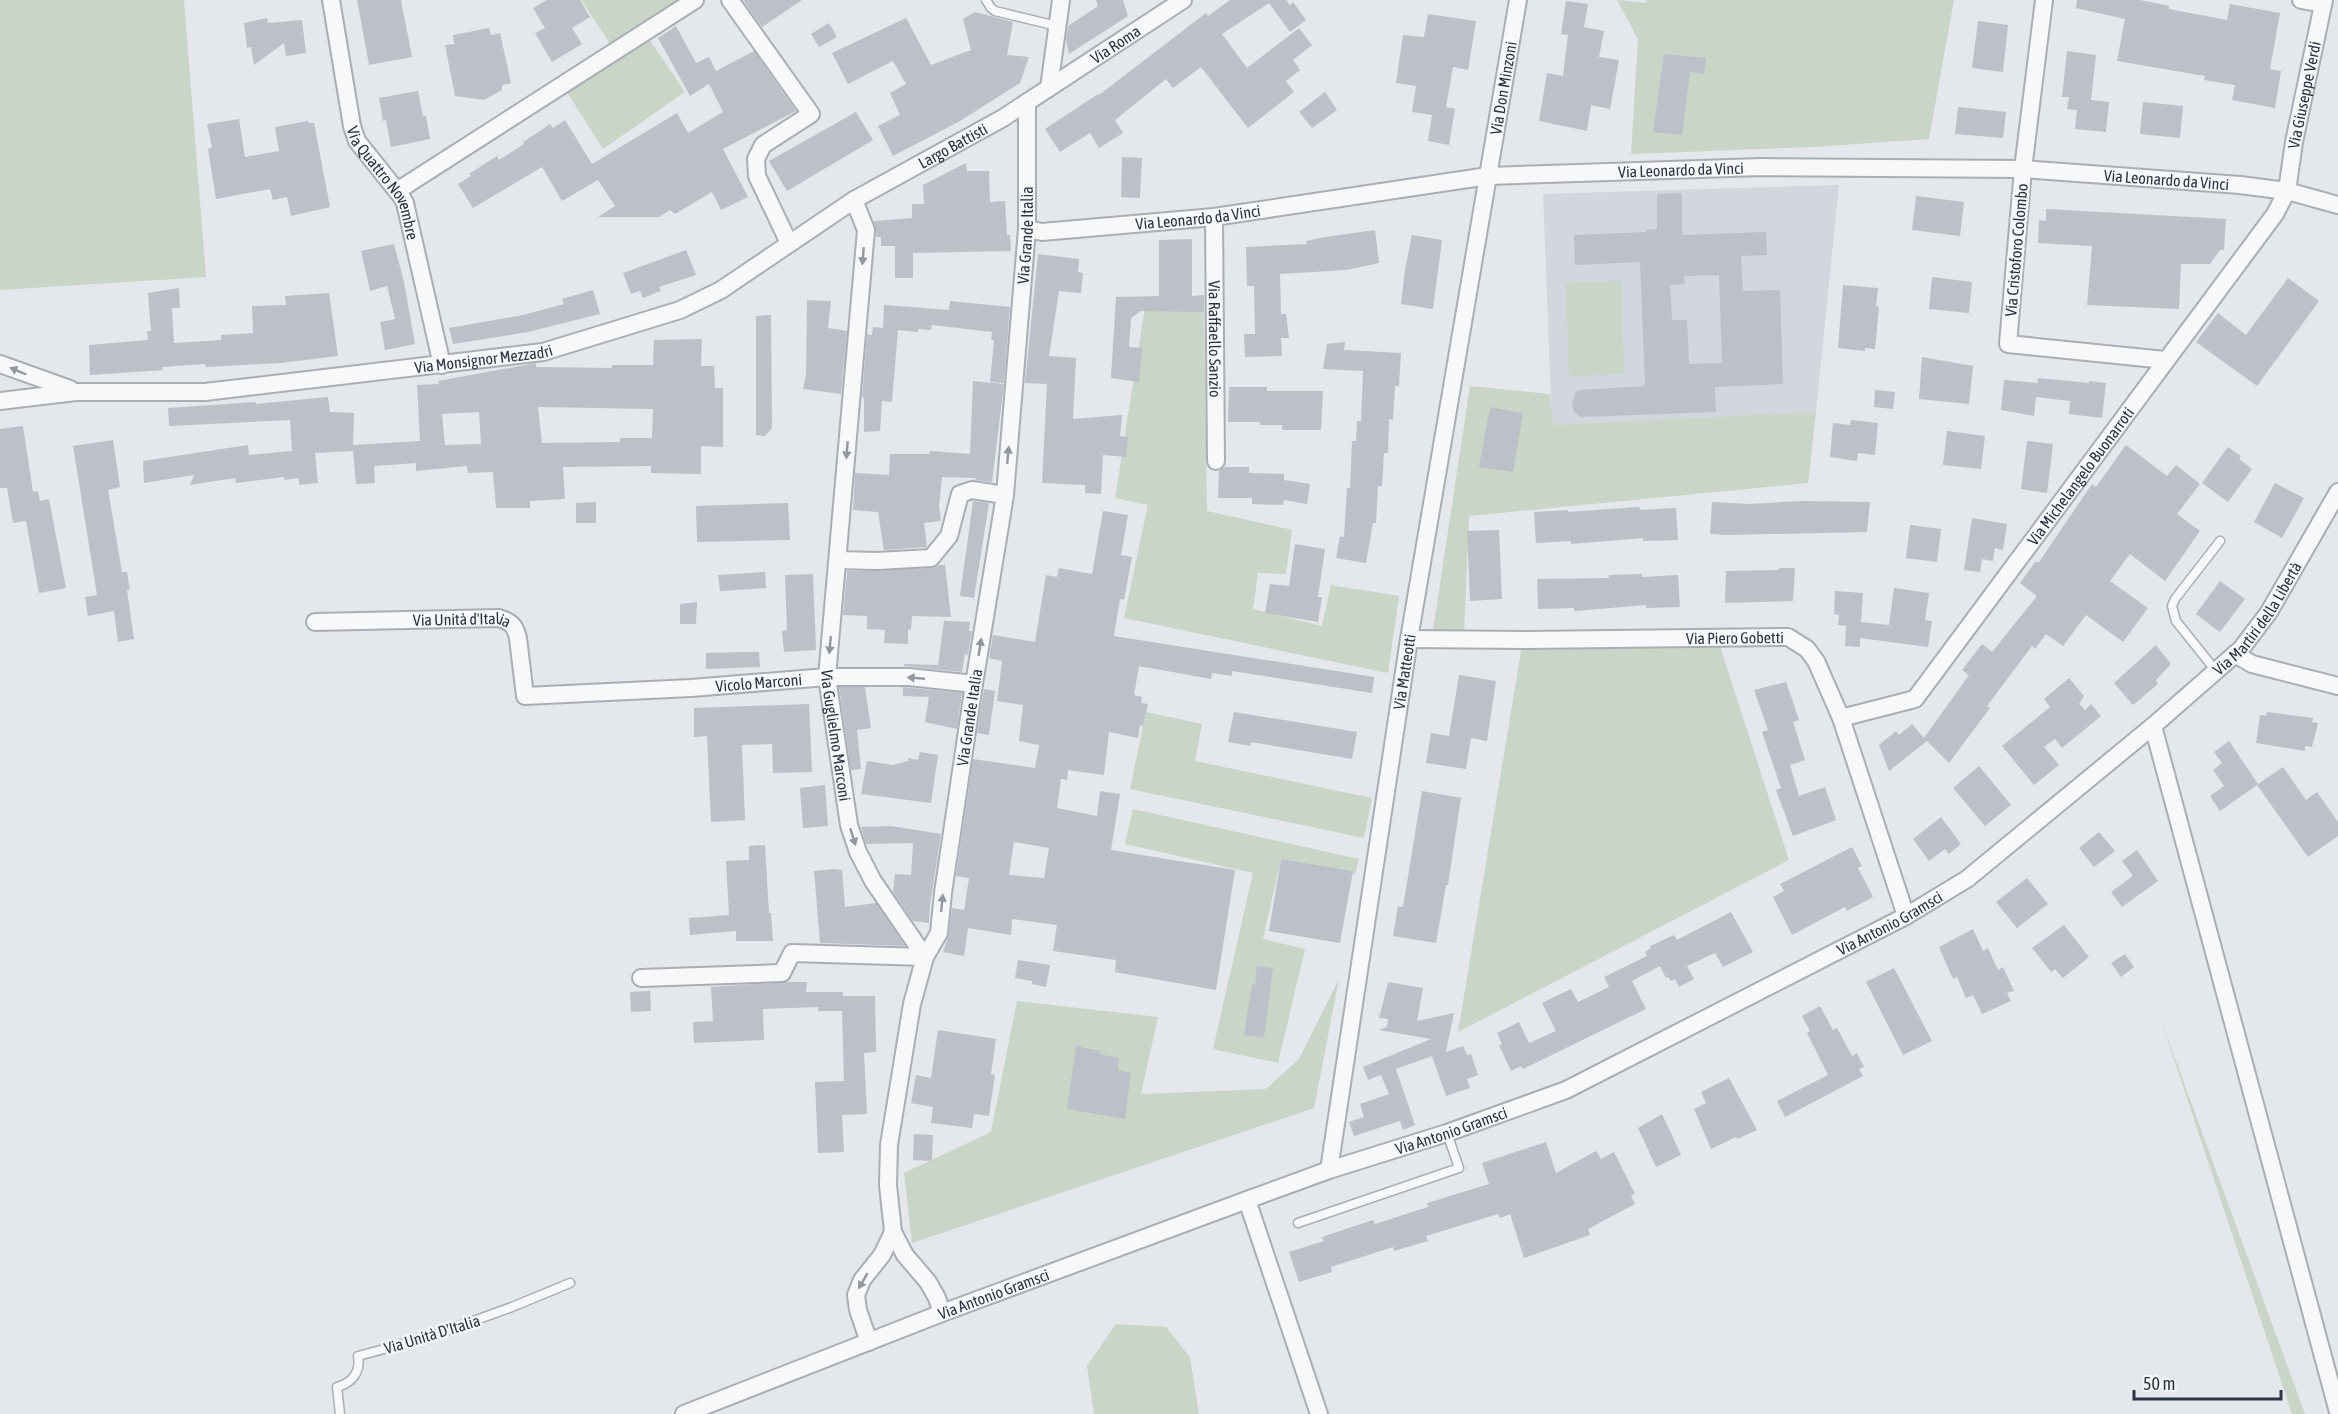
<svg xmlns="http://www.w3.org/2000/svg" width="2338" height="1414" font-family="'Asap Condensed',sans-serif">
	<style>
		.built { fill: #d2d6dd }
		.green { fill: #c9d5c6 }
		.building { fill: #bcc0c8; fill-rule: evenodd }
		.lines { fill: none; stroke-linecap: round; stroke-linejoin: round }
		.service-casing { stroke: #a9aeb5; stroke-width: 11 }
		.minor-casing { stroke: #a9aeb5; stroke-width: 20 }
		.service { stroke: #f7f8fa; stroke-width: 8 }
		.minor { stroke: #f7f8fa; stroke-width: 16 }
		.oneway { fill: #92969e }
		.labels { text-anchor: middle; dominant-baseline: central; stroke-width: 5; stroke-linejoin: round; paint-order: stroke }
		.street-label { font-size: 16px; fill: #2c3443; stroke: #f4f6f8 }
	</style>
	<rect width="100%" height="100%" fill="#e4e7eb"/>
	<path class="built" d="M1839,185L1816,412L1552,425L1543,194Z"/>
	<path class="green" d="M0,0H184L206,277L0,290Z
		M581,0H697L645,33L685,92L603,149L563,86L617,54Z
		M1617,0L1645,3L1647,0H1954L1929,139L1813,147L1631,154L1638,39Z
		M1621,281L1624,374L1569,376L1566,283Z
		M1204,304L1207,511L1292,530L1286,574L1258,573L1253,609L1322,626L1331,585L1399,596L1388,673L1124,618L1148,505L1115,498L1145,307Z
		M1470,386L1550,394L1553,425L1816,412L1808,483L1469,516L1464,635L1433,630Z
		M1718,640L1789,860L1458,1032L1522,645Z
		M1146,712L1202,724L1195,761L1372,798L1364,838L1130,789Z
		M1133,809L1359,859L1355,875L1281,859L1263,939L1305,949L1278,1063L1213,1049L1253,873L1125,844Z
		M1339,979L1314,1108L912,1243L904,1173L991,1132L1017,1001L1158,1017L1141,1094L1266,1089L1299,1059Z
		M2161,1020L2305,1414H2292Z
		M1116,1324L1166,1327L1190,1357L1199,1414H1094L1087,1366Z"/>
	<path class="building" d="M357,0H401L412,57L369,65Z
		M547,0H580L590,17L572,28L582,44L552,62L535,33L545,28L533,8Z
		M743,0H802L762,27Z
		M1096,0H1123L1128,16L1069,54L1066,40L1068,26L1098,6Z
		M1230,0H1286L1290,5L1293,2L1306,20L1290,32L1269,3L1222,34L1247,68L1299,28L1312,45L1293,60L1300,70L1286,81L1294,92L1248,128L1201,67L1173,88L1166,79L1115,120L1123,133L1099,148L1090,133L1060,152L1045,129L1098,94L1099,95L1206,13L1208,16Z
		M2077,0H2140L2169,6V9L2227,20L2230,4L2280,13L2270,69L2281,71L2275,108L2232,100L2235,85L2204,80L2205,76L2117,61L2125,19L2076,8Z
		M1566,1L1588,4L1584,27L1604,31L1599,57L1619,60L1610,109L1591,105L1587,131L1539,121L1547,73L1563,76L1568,35L1561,34Z
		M975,12L1013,22L1007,55L1029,57L1020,83L960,121L893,156L878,126L900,115L890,93L906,84L893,61L848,84L832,53L906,18L931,65L971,50L963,19Z
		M1428,14L1476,21L1468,70L1453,67L1446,107L1455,109L1449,145L1428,141L1432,115L1412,112L1416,86L1396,83L1403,35L1424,37Z
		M267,18L268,23L302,20L306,53L286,56L284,43L254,65L251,47L247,48L244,23Z
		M1978,21L2008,25L2003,72L1972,68Z
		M829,23L837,37L819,47L811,34Z
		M676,26L696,63L709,57L716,71L754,51L796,111L723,149L748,197L721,210L712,192L675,214L670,210L659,217H598L615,206L598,180L562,201L542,167L473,208L458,184L471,176L469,174L497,156L499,160L524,144L523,142L550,124L553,128L565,120L592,164L677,113L688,133L723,112L709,84L690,96L658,38Z
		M489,28L491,35L500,33L511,83L502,85V90L484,100L455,96L445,45L454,44L453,35Z
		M2067,51L2096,55L2091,100L2109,102L2106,132L2075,129L2077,110L2067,109L2069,97H2062Z
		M1664,54L1706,58L1704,74L1690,72L1682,135L1653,132Z
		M418,91L423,116H426L430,139L391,147L386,120L383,121L379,98Z
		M1325,92L1337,110L1312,128L1299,112Z
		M2143,102L2183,106L2180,138L2140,134Z
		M1958,107L2006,112L2003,138L1955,134Z
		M856,112L873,140L787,191L769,161Z
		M239,119L245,157L279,151L275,127L308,121L309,123H314L330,207L291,216L287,197L273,200L270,189L216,199L208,149L212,147L207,124Z
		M1122,157L1142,158L1140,198L1121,197Z
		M966,163L967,171H989L990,202L1005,201L1007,235H1010L1011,251L913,253V278H895V246H881V237H876L874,221L912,218V204H924L923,185Z
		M1682,193V235L1766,232L1767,255L1741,256L1743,291L1780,290L1783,384L1715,387L1716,412L1581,417L1574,412L1572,402L1576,392L1580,390L1645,386L1640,262L1575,265L1574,235L1646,232V230L1657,229V194ZM1719,275L1722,363L1689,364L1687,320H1672L1670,285L1685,284L1684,276Z
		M1916,196L1964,202L1960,236L1912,230Z
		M2046,209L2226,219L2224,250H2220L2210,264H2181L2179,309L2087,305L2092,246L2038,243L2039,220L2046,221Z
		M1375,230L1379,263L1346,270L1280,274L1281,314H1286L1289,338H1281L1282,356L1245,357L1244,334H1255L1254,286H1247L1246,247L1307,244L1306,241L1325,237Z
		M1412,235L1442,240L1433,309L1401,304L1405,270Z
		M1192,239V296L1204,295V312L1141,311L1131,318L1129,347L1142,348L1139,382L1111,378L1116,297L1159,296V240Z
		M394,244L404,282L415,344L385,350L380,322L395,319L387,286L370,291L361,251Z
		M686,250L696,275L659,287L661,291L643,298L640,291L631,294L623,273Z
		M1038,254L1079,259L1078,272L1083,273L1081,293L1059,291L1049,356L1076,358L1073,419L1122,415L1120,436L1128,437L1126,457L1103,455L1101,494L1085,493V485L1042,483L1047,384L1025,383Z
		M1932,277L1972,282L1969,313L1929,309Z
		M2288,278L2319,301L2257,386L2196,342L2218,313L2246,335Z
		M1843,285L1878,288L1876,306L1879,307L1875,349L1865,348V351L1838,348Z
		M179,288L180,308H172L174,343L221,340V335L253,333L252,306L286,305L285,296L329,293L338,356L280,363L206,367L205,364L175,366L162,367L163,370L90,375L89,345L148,340L147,331H151L148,293Z
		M593,290L600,314L528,332L453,344L449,328L523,315L564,304L562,299Z
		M807,300L831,301L828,328L847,331L841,394L803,389L806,374Z
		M950,301L1010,307L1004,383L990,382L994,340H991L992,332L932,325L931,330L918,329V332L898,330L892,402L882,401L880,431L864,432V398L862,397L867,334L872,335L873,327L883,328L884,305L949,310Z
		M771,315L772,428L765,436L756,435V316Z
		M702,339L701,366H714L715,388H723V447L701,446V474L651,473V466L563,467L565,499L530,501V508H496L493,472L468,473L467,466L416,471V463L374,466L375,483L356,484L353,451L315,453L318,483L299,485V478L284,480V477L236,483L235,478L190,485L194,475L144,483L143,461L248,445L249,455L292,451L290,420L169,426L168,408L256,402V404L328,397L330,412L354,413L353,445L420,441L417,385L439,384L438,381L536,363V367L612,368V365H653L654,340ZM538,407L653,409L652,438H620V442L542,443ZM479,412L481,444L445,445L442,414Z
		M1345,342L1344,350L1401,353L1399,386H1395L1393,420L1389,419L1388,453H1384L1382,486H1378L1376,523H1373L1366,563L1336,558L1340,536L1344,537L1347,488H1350L1352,441H1356L1357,421H1361L1363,371L1323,369L1327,344Z
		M1922,357L1973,366L1969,404L1919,399Z
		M2038,378L2089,383V381L2106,383L2102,418L2069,414L2070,401L2036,397L2034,416L2001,410L2004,380L2037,383V385Z
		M973,381L1004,384L992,482L975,480L976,478L942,477L939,506L941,521L924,523L927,547L884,550L878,512L853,510L855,473L889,475L890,454H929L930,451L970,454Z
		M1229,387H1267V391H1323L1321,430H1282V425H1260V422H1228Z
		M1875,390L1895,392L1893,409L1874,407Z
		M1490,407L1523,413L1513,472L1479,467Z
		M1851,420L1878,423L1875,455L1858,453L1857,461L1830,457L1833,423L1850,425Z
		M23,426L33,492L38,491L40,501L49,499L66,588L39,593L26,521L13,523L7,488H0V429Z
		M1947,431L1985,436L1981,469L1943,465Z
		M113,440L120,487L108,490L122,572H127L130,590H127L134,639L118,642L114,611L88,616L85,597L97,595L73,446Z
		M2027,441L2053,444L2047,493L2021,489Z
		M2126,445L2167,476L2176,465L2200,484L2177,514L2200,531L2165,581L2130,554L2110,581L2148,608L2123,642L2086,615L2063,646L2046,634L2035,649L2032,646L1987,706L1990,708L1949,763L1927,741L1889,771L1879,745L1896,731L1899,735L1912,724L1924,738L1969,675L1962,670L1982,644L1992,652L2037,596L2020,583L2035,562H2039L2092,484L2096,487Z
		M2228,447L2241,456L2239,459L2252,469L2228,502L2202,483Z
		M1225,467H1249V473L1284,474V480L1310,484L1307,504L1284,500L1283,505L1252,504V498H1218L1219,471Z
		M2275,483L2304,498L2282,538L2254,522Z
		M973,501L989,503L974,598L960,596Z
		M1801,501L1870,502L1867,532L1726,535L1710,534L1712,502L1749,504Z
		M596,502V523H576V503Z
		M788,503L790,540L697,542L696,506Z
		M1639,507L1640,510L1676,508L1678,540L1643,541V538L1571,544V541L1536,543L1534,512L1568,510V512Z
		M1103,511L1128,515L1121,555L1132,557L1124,600L1120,599L1114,636L1374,677L1372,693L1232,671V676L1212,673L1211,679L1139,666L1134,695L1142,697L1141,703L1148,704L1143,726L1140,725L1138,738L1109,732L1104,775L1068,770L1067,780L1061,779L1057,808L1097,816L1100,791L1120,794L1111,850L1235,870L1216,990L1115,972L1116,960L1053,951L1057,925L1012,919L1011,935L968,928L964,956L943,952L949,934L952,908L964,910L969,878L956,876L973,759L1035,768L1039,745L1019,741L1023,705L997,701L1002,661L989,658L993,635L1035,642L1046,575L1057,577L1059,568L1092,574ZM1014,842L1049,848L1044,878L1009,875Z
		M1972,518L2007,524L2003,550L1995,548L1993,561L1982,559L1980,572L1964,570Z
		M1910,525L1941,529L1937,562L1906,558Z
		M1499,530L1502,599L1470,601L1467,531Z
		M1295,544L1325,549L1318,597H1322L1318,622L1265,613L1270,584L1289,586Z
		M939,565H945L951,617L912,616L911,629L908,630V644L884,643L885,630L867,629V616L843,615L847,571L932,568Z
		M1779,568H1795L1793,601L1725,603L1726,571L1779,570Z
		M765,572L766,588L720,591L718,575Z
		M813,574L816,650L784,652L782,631L787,630L785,575Z
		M1642,574V577L1678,575L1680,607L1646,608V605L1574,611V608L1538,609L1537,579L1609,578V575Z
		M2220,581L2245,599L2220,632L2196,614Z
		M1894,588L1929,593L1925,620L1932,621L1928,647L1860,638V647L1845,646L1846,626L1838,625L1839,615L1834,614L1835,591L1863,593L1861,622L1889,625Z
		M697,602L696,624H680V604Z
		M944,621L970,622L969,631H972L968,655L965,654L962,672L904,666V664L938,665Z
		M2156,645L2171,664L2156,680L2158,684L2133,705L2114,683Z
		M745,652H759L760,667L706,669V653Z
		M1459,675L1496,681L1487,741L1471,738L1466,769L1426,763L1431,733L1449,736Z
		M2069,678L2084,696L2079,704L2085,710L2091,704L2101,716L2062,748L2055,739L2044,747L2059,765L2034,785L2002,746L2050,707L2044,699Z
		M1786,682L1799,720L1793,722L1805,760L1790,765L1799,796L1825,787L1836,820L1793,836L1776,790L1781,788L1762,732L1768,730L1754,690Z
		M839,687H865L871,728L857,730L861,769L851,770Z
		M903,687L962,693L957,729L925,722L929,697L903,696Z
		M984,689L995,691L989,735L977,733Z
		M809,704L812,772L773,773L772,744L742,745L745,820L711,822L707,736L694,737V708Z
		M1234,712L1357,732L1352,759L1251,742L1250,746L1228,742Z
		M2267,712L2313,718L2312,722L2318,723L2312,747L2305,746V751L2256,743L2260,715L2266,716Z
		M2229,741L2258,784L2283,767L2306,800L2317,792L2338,822V836L2308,857L2257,785L2220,811L2210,796L2224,786L2213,770L2222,763L2214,752Z
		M920,752L938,755L931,803L861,794L867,761L892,765L908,761V758L918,760Z
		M1979,766L2011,805L1985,826L1953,788Z
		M825,785L828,826L803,828L800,788Z
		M1422,791L1461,798L1448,885H1446L1436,943L1393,936L1398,906L1403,907Z
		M1941,817L1961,844L1949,854L1945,849L1929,861L1913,839Z
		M891,826L941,834L930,905L929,923L913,921L893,892L895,874L911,875L913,843L866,844L861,827Z
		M2099,832L2115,851L2094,867L2079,848Z
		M765,845L769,913H771L773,941H736V931L690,935L689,918L729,915L726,861L749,860V846Z
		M1852,847L1862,866L1858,868L1873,897L1847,911L1845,907L1792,935L1773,897L1784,891L1780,884Z
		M2137,850L2158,881L2122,907L2111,892L2133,876L2122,861Z
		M1281,859L1353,871L1340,943L1269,931Z
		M834,869L842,870L845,907L876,903L905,946L820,943L814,871Z
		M2027,878L2048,904L2017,928L1996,902Z
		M1731,912L1753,952L1723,967L1715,953L1687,966L1694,979L1679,987L1675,979L1671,981L1668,977L1666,978L1660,966L1632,981L1646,1009L1523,1069L1521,1066L1511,1071L1499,1045L1502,1044L1497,1033L1519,1022L1529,1043L1556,1031L1542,1003L1571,989L1578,1002L1609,987L1604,977L1647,956L1645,952L1651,948L1650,946L1674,935L1677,940Z
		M2064,925L2089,957L2063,978L2055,969L2051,972L2032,948Z
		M1973,929L1983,951L1988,948L1998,970L2003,967L2014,991L2007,993L2011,1001L1982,1014L1973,995L1966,998L1957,977L1953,979L1939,947Z
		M2125,954L2134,967L2121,977L2111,963Z
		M1018,960L1050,965L1046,987L1032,984V981L1015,978Z
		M1257,966L1273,968L1264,1038L1244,1035L1252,984L1255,985Z
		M1894,968L1932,1041L1903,1055L1866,982Z
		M787,982H807L806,992H843V996H875L876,1052L864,1053L867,1114L842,1115L844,1152L818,1153L815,1082L844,1081L842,1011H818V1007L763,1009L764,1040L694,1043L693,1022L713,1021L711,987Z
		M1388,982L1423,988L1417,1021L1454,1013L1446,1052L1463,1046L1467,1055L1471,1054L1478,1075L1467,1079L1470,1088L1446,1096L1432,1056L1396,1069L1415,1125L1403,1130L1400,1121L1354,1136L1349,1122L1364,1117L1360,1104L1389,1094L1381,1075L1368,1080L1363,1067L1431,1039L1379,1030L1387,1027L1388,1019L1379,1018Z
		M650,991L651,1011L631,1012L630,992Z
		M1820,1006L1833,1030L1837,1028L1852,1056L1857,1053L1864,1067L1859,1069L1863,1076L1785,1117L1777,1101L1828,1075L1807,1033L1810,1031L1802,1016Z
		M938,1030L996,1039L991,1074L995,1075L989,1116L974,1114L972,1128L931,1123L933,1107L911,1103L916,1075L931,1078Z
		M1076,1046L1101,1051L1100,1054L1119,1058L1118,1070L1131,1073L1125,1119L1067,1109Z
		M1729,1078L1757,1130L1737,1139L1736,1137L1711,1149L1694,1109L1706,1103L1701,1092Z
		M1662,1114L1681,1155L1656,1167L1638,1128Z
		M914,1134L933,1135L932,1161L913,1160Z
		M1546,1142L1556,1173L1596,1151L1601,1159L1614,1152L1635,1194L1631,1196L1635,1204L1588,1229L1590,1235L1524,1258L1510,1214L1500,1218L1498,1214L1426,1236L1428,1241L1394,1251L1393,1247L1331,1267L1332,1272L1299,1282L1289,1252L1324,1241L1322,1237L1373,1220L1375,1224L1428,1207L1427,1203L1489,1184L1482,1163Z"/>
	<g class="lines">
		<g class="service-casing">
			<path id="service" d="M986,0L991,8L995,11L1057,26
				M2216,671L2176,621L2172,606L2175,599L2220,541
				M1298,1223L1459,1168L1447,1133
				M340,1414L337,1387C352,1383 361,1372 358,1356L429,1337L512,1307L570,1283"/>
		</g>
		<g class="minor-casing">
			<g id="minor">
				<path id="s1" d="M331,0L352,126L357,141L401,196L405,203L442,365"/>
				<path d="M730,0L811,114L763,145L756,159L757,176L789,243"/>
				<path d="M2044,0L2023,169L2008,344L2165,360"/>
				<path d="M2301,0L2323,4"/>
				<path d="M1049,88L1061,0"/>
				<path d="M397,191L695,0"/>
				<path id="s2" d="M854,200L866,230L827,677L849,825L858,852L873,881L925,957"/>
				<path id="s3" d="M1214,217L1216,461"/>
				<path id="s4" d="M1027,229L1042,232L1214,217L1488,176L1761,167L2023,169L2240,185L2287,191L2338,205"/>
				<path d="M0,364L70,389"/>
				<path id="s5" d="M0,401L76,392H205L543,352L680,310L721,290L854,200L1003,118L1183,0"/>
				<path d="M838,560L877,561L931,558L949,536L960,494L972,490L1005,495"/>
				<path id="s6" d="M315,622L499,618C511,622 515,625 518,638L525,696L691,688L827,677H909L974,684"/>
				<path id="s7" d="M1409,639L1527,640L1788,637L1807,649L1816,661L1841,718L1906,916"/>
				<path d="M2235,654L2252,664L2338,686"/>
				<path id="s8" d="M1841,718L1915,699L2275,214L2287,191L2294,142L2324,0"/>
				<path d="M2153,726L2338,1412"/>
				<path d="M641,978L782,973L792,953L925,957"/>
				<path id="s9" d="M1329,1170L1409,639L1518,0"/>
				<path d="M1247,1200L1319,1414"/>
				<path id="s10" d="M942,1313L937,1298L928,1282L905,1255L893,1232L888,1185L889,1145L912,1004L925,957L939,933L943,893L974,684L1005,495L1027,229V102"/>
				<path d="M869,1342L858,1310L856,1295L862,1280L882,1255L893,1232"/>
				<path id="s11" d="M684,1414L942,1313L1247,1200L1329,1170L1447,1133L1566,1090L1906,916L1967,879L2153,726L2241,649L2269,612L2338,492"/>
			</g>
		</g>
		<use href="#service" class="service"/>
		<use href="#minor" class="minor"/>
	</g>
	<defs><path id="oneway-solid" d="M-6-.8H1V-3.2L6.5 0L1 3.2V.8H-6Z" transform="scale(1.5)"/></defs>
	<g class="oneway">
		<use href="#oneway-solid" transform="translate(863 256) rotate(95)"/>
		<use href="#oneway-solid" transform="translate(18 371) rotate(-157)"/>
		<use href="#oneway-solid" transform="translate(847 450) rotate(95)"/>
		<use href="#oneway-solid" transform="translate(1008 455) rotate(-85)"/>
		<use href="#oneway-solid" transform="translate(830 645) rotate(95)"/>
		<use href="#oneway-solid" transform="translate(980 647) rotate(-81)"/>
		<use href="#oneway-solid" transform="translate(916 678) rotate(-175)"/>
		<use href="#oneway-solid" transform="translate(853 837) rotate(72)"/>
		<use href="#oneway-solid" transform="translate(942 903) rotate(-84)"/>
		<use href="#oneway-solid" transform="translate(863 1281) rotate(120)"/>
	</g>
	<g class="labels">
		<g class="street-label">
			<text stroke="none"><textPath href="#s5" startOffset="1200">Via Roma</textPath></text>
			<text stroke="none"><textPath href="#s9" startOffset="1096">Via Don Minzoni</textPath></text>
			<text stroke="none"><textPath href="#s8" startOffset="804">Via Giuseppe Verdi</textPath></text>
			<text stroke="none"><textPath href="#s5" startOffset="1008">Largo Battisti</textPath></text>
			<text stroke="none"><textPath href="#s4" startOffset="658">Via Leonardo da Vinci</textPath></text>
			<text stroke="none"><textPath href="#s4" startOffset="1144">Via Leonardo da Vinci</textPath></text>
			<text stroke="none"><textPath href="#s1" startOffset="194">Via Quattro Novembre</textPath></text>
			<text stroke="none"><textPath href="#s4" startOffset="172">Via Leonardo da Vinci</textPath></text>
			<text stroke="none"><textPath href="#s10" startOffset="1106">Via Grande Italia</textPath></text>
			<text transform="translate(2016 250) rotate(-85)">Via Cristoforo Colombo</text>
			<text stroke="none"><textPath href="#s3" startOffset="122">Via Raffaello Sanzio</textPath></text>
			<text stroke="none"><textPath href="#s5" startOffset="486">Via Monsignor Mezzadri</textPath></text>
			<text stroke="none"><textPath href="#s8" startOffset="354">Via Michelangelo Buonarroti</textPath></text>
			<text stroke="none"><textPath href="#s11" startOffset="1785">Via Martiri della Libertà</textPath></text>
			<text stroke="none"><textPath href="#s6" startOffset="147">Via Unità d'Italia</textPath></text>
			<text stroke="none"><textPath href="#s7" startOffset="326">Via Piero Gobetti</textPath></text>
			<text stroke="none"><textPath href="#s9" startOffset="504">Via Matteotti</textPath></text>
			<text stroke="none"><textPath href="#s6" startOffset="506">Vicolo Marconi</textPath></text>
			<text stroke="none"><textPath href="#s10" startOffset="620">Via Grande Italia</textPath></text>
			<text stroke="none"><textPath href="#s2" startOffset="540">Via Guglielmo Marconi</textPath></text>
			<text stroke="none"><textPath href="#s11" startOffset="1304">Via Antonio Gramsci</textPath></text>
			<text stroke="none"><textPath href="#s11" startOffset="818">Via Antonio Gramsci</textPath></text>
			<text stroke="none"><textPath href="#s11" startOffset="332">Via Antonio Gramsci</textPath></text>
			<text transform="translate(432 1334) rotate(-17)">Via Unità D'Italia</text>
		</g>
	</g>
	<path d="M2134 1390v9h147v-9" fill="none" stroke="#2c3443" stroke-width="3"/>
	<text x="2143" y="1390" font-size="18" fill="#2c3443" stroke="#f4f6f8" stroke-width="4.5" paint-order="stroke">50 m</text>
</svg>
